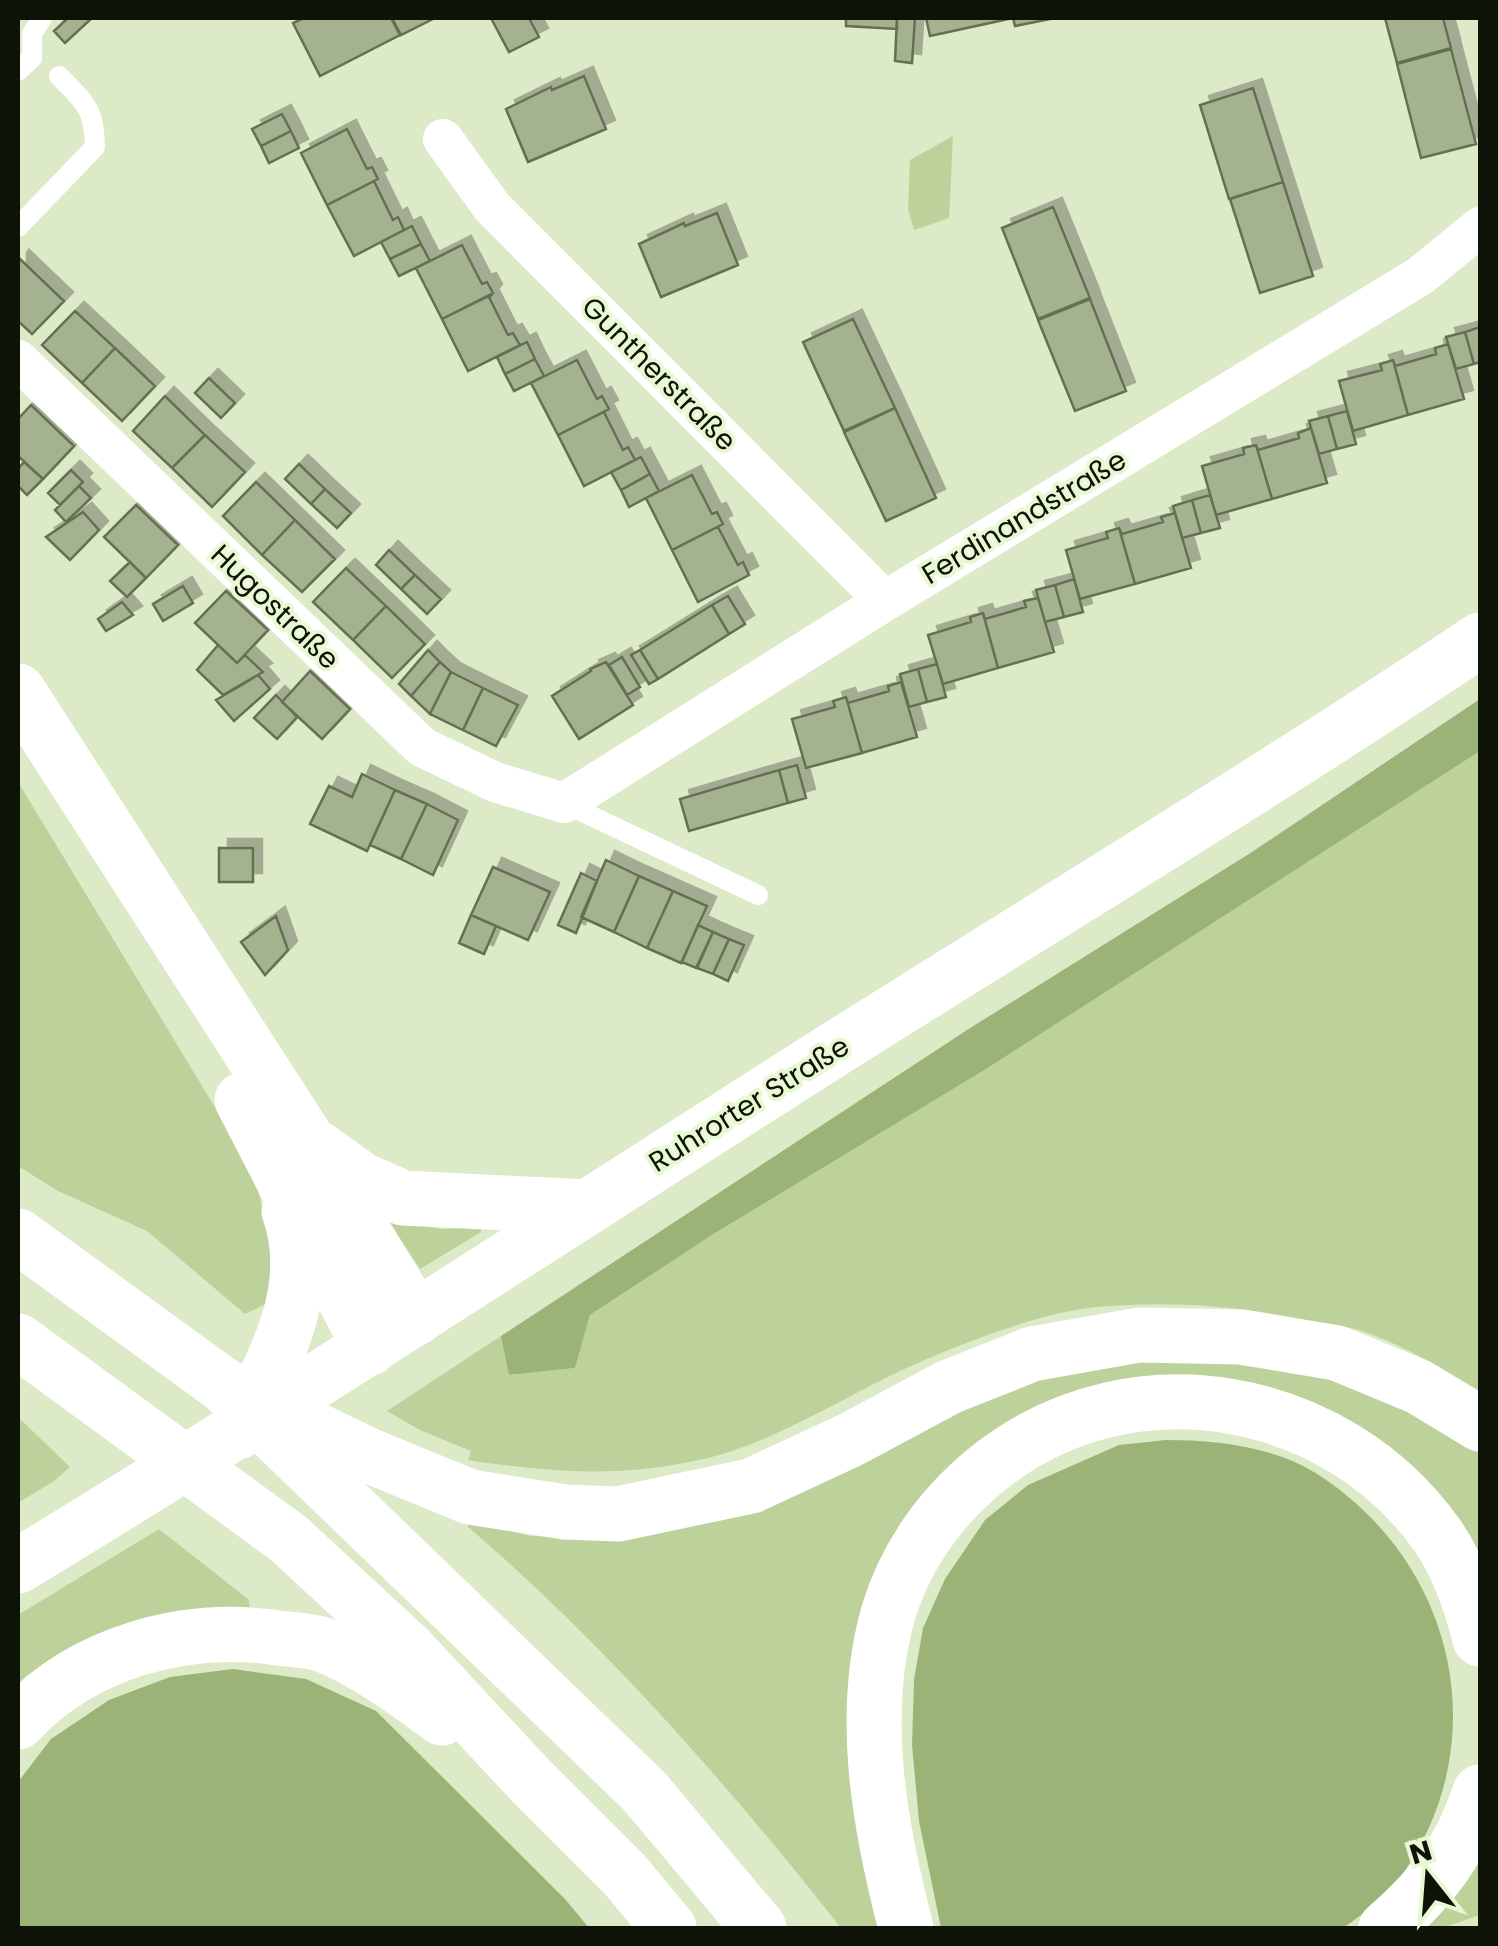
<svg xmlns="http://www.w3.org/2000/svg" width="1498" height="1946" font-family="Poppins,sans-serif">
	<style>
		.green { fill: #bcd29a }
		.forest { fill: #9cb377 }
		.building { fill: #a4b290; stroke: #647051; stroke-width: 2.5; filter: url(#shadow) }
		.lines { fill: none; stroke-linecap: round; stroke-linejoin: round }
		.lane { stroke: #fff; stroke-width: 20 }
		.street { stroke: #fff; stroke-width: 40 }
		.primary { stroke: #fff; stroke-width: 55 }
		.highway { stroke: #fff; stroke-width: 55 }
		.labels { text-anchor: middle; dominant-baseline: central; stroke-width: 8; stroke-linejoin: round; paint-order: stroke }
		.street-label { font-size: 28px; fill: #0e1307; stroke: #e9f8d4 }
	</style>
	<defs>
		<filter id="shadow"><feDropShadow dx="9" dy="-9" stdDeviation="0" flood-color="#0004"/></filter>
	</defs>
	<rect width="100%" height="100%" fill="#dceac7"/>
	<path class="green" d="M953,136L949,218L914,230L908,209L910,160Z
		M1480,751V1391C1446,1371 1410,1349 1373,1335C1353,1327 1328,1324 1306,1320C1235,1305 1161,1300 1088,1308C1039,1314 968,1341 922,1361C854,1390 779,1441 708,1458C624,1478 552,1473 468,1460L471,1451L420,1430L387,1411L501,1336L510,1375L575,1368L590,1315L712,1235L986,1069Z
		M18,782L239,1147L258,1190L268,1233L272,1271L266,1304L245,1314L147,1231L58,1191L18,1166Z
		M388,1220L442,1229L481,1227V1232L420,1269Z
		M1123,1355L1293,1359L1480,1439V1588L1454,1538L1174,1386L906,1528L888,1928H841C729,1786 606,1645 468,1527L466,1521L531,1536L561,1537L1020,1379Z
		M18,1417L70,1467L54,1481L18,1503Z
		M159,1529L248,1599L252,1616L18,1695V1615Z
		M1480,1832V1915L1442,1928H1419Z"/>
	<path class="forest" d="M1480,699V751L986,1069L712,1235L590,1315L575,1368L509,1375L501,1336L967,1030L1252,852Z
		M1166,1440C1213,1440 1272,1446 1314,1472C1455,1560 1498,1741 1400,1878C1386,1898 1363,1914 1343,1928H941L919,1821L912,1745L914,1680L923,1628L945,1579L985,1520L1028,1485L1119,1445Z
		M233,1669L306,1679L376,1711L565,1899L589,1928H18V1782L51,1739L109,1700L170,1677Z"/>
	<path class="building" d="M68,18H92L65,43L54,31Z
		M304,18H391L400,35L320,76L293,23Z
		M392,18H435L401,35Z
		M491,18H529L539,37L509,52Z
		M846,18H897V29L846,26Z
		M897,18H915L912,63L895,61Z
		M926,18H1013L930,36Z
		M1013,18H1012H1055L1015,26Z
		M1385,18H1443L1451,48L1397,63Z
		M1451,49L1476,144L1421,158L1397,64Z
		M584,76L606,129L528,162L506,109L551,87L552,90Z
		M1253,88L1283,182L1229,199L1200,105Z
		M282,114L291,131L261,146L252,129Z
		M347,129L367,169L372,167L378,179L327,205L301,153Z
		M291,131L299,148L269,163L261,146Z
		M378,179L374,181L393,220L398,217L404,230L354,256L327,205Z
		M1283,182L1313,276L1260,293L1230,199Z
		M1053,207L1090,298L1038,319L1002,228Z
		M717,213L738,265L661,297L639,244L684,223L685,226Z
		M412,226L421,244L390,259L381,242Z
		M421,244L430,261L399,276L390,259Z
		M462,245L482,284L487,282L493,293L442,319L416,268Z
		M20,259L64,301L32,334L18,321V262Z
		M493,294L489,297L508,335L513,333L520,345L468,371L442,319Z
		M1090,299L1126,391L1075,411L1038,320Z
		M75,311L115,348L82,383L42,345Z
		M853,319L895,408L844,431L803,342Z
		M1480,327V362L1474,364L1465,332Z
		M1465,332L1474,364L1456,369L1446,337Z
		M527,342L535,359L505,374L497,357Z
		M1448,344L1464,399L1408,415L1393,360L1395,366L1436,354L1435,348Z
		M115,348L155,386L122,421L82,383Z
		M535,359L544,376L514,391L505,374Z
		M577,360L597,399L602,396L609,409L558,435L531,383Z
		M1393,360L1408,415L1353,431L1339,381L1382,370L1380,364Z
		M209,378L235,403L221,418L195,393Z
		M165,396L205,435L172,468L133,431Z
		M31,405L74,446L43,479L18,456V419Z
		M895,408L936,498L886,521L844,432Z
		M1347,411L1356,444L1337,449L1328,416Z
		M604,412L623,450L628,447L635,460L584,486L558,435Z
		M1328,416L1337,449L1319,454L1309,421Z
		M1311,428L1327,483L1272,499L1256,445L1258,450L1299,438L1298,433Z
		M205,435L245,472L212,507L172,468Z
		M1256,445L1272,499L1216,515L1202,466L1244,454L1243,448Z
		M641,457L650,474L621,490L611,472Z
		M24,462L43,479L27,495L18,486V469Z
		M299,464L325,489L311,504L285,479Z
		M71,470L83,482L60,505L48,493Z
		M650,474L659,491L629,507L621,490Z
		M692,475L712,514L717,512L723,524L672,550L646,498Z
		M256,482L295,520L262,555L223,516Z
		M79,486L91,498L66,522L55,510Z
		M325,489L351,513L337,528L311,504Z
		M1210,495L1220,528L1201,533L1192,500Z
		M1192,500L1201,533L1182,538L1173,506Z
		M136,505L178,545L146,578L104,537Z
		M83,512L99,530L70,560L46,537Z
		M1175,513L1191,568L1135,584L1119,528L1122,534L1163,522L1161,517Z
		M295,520L335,559L302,592L262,555Z
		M723,524L718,527L738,565L743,562L749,575L698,602L672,550Z
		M1119,528L1135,584L1080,599L1066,550L1108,538L1106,532Z
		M389,550L415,575L401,589L376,565Z
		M130,562L146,578L127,597L110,581Z
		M346,568L386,606L353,640L313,602Z
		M415,575L441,599L427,614L401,589Z
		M1074,579L1083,612L1064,617L1055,585Z
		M1055,585L1064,617L1045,622L1036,590Z
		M183,586L193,603L163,621L153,604Z
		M226,591L268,630L237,663L195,623Z
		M728,596L745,624L729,634L712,605Z
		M1038,598L1054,652L998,668L983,613L985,619L1026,607L1024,601Z
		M122,602L133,615L106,631L98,619Z
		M712,605L729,634L658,679L640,650Z
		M386,606L425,644L392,678L353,640Z
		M983,613L998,668L943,684L928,635L971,622L970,617Z
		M218,645L237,663L245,655L263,672L223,695L197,670Z
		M428,650L440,662L411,696L399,684Z
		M640,650L658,679L649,684L631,655Z
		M622,657L640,687L627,695L609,665Z
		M440,662L451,672L430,714L411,696Z
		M606,662L633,705L579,739L552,696L591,671L590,669Z
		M937,664L946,697L927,702L918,669Z
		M918,669L927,702L909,707L900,674Z
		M310,671L350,709L322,739L282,702Z
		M451,672L483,688L463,730L430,714Z
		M258,675L270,689L234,721L216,700Z
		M901,682L917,737L862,753L846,697L848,703L889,691L888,686Z
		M483,688L518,705L496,746L463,730Z
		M276,695L297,717L277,739L254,718Z
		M846,697L862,753L806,768L792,719L835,707L833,701Z
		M797,765L806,798L788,803L779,770Z
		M779,770L788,803L689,831L680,799Z
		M362,774L395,790L367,851L310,824L329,786L352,797Z
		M395,790L427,804L401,859L370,845Z
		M427,804L458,820L433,875L401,859Z
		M219,848H253V882H219Z
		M606,860L639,876L614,932L581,917Z
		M493,867L550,892L528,940L471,915Z
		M581,873L597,881L576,933L558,925Z
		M639,876L673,891L647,948L614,932Z
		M673,891L707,906L681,963L647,948Z
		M471,915L496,926L484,954L459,943Z
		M276,916L288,950L265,975L241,942Z
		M698,925L713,932L696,968L682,962Z
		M713,932L729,939L713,974L697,968Z
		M729,939L744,945L728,981L713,974Z"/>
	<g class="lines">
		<path class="lane" d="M18,71L32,58V34L42,18
			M18,227L95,147C94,107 85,103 59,76
			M564,803L758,895"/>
		<path class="street" d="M443,139L492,207L885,601
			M18,360L422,747L495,782L564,803L885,601L1420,276L1480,227"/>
		<path class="primary" d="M18,1566C288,1402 552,1229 819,1059C1040,919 1263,785 1480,640"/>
		<path class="highway" d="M18,691L308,1141L416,1318
			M242,1100L370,1348
			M319,1149L362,1180L403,1198L587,1207
			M18,1236L223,1385L645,1792L759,1928
			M18,1341L289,1539L409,1650L530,1780L625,1875L669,1928
			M223,1385L370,1456L470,1497L565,1512L618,1514L751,1486L852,1439L949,1387L1032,1354L1139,1335L1241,1337L1337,1353L1419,1387L1480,1424
			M238,1432C273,1364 317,1290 289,1211
			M18,1722C83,1652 185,1624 278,1638C293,1640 310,1640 324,1645C366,1662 405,1691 442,1718
			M906,1928C880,1828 859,1717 888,1614C906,1553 945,1501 995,1463C1134,1357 1337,1394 1437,1535C1459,1566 1471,1603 1480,1639
			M1386,1928C1432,1888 1461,1851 1480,1792"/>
	</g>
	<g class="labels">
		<g class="street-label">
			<text transform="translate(659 374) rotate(45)">Guntherstraße</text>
			<text transform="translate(1024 517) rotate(-31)">Ferdinandstraße</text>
			<text transform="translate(275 607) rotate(44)">Hugostraße</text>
			<text transform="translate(749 1104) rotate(-32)">Ruhrorter Straße</text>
		</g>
	</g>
	<rect width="1498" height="1946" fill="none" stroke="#0e1307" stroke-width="40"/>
	<g transform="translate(1428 1876) rotate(343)" stroke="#e9f8d4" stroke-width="8" paint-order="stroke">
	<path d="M0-8L18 38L0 25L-18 38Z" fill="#0e1307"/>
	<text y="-15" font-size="28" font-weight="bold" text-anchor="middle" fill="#0e1307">N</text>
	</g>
</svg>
